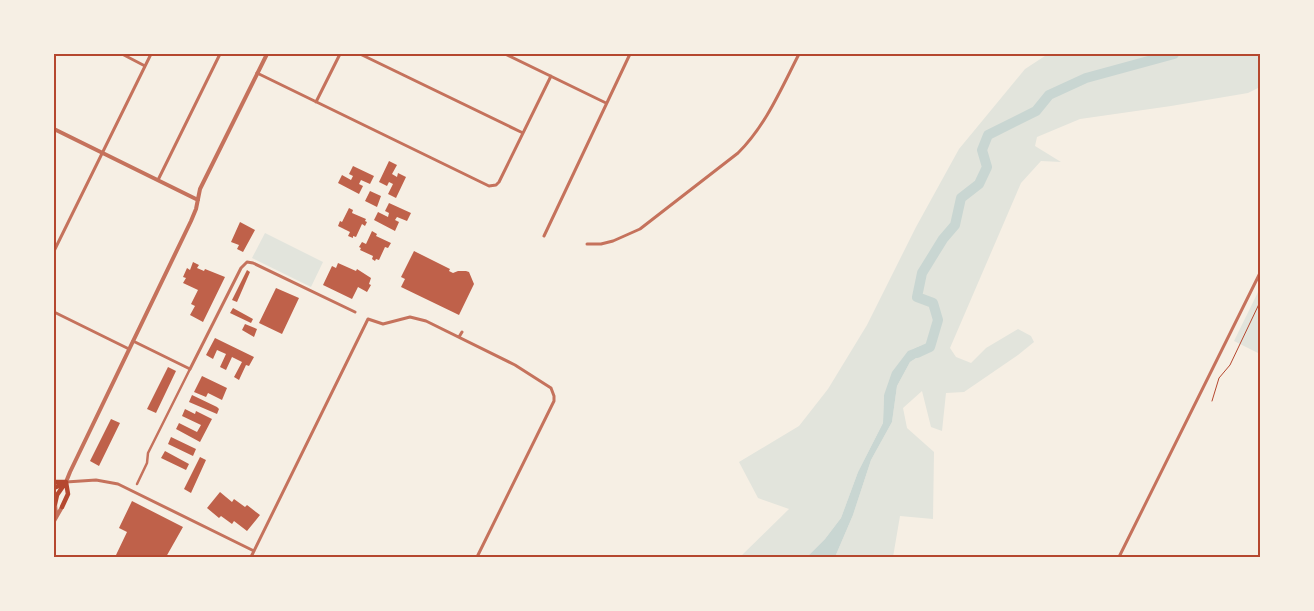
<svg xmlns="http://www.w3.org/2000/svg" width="1314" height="611" font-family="Arial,sans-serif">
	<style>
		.green { fill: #e2e4dc }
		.water { fill: #c9d6d2 }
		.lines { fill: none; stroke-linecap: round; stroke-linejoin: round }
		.river { stroke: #c9d6d2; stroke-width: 10 }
		.building { fill: #bf614a }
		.path { stroke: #b5482f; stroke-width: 1 }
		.pedestrian { stroke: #c5725c; stroke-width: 2.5 }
		.minor { stroke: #c5725c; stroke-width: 3 }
		.tertiary { stroke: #c5725c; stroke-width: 4 }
		.secondary { stroke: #b5482f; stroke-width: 4.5 }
		.neatline { fill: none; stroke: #b5482f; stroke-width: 2 }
	</style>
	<rect width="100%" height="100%" fill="#f6efe4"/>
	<path class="green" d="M1048,54H1260V87L1248,93L1171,106L1080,119L1037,137L1035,146L1061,162L1041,161L1021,183L950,348L956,357L971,363L986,348L1018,329L1031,336L1034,342L1018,355L964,392L946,393L942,431L931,427L922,391L903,408L907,428L934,452L933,519L900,516L893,557H835L853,515L871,460L892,422L897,386L910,362L931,349L921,346L884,395L883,423L858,472L841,518L825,539L807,557H740L789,509L758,498L739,462L799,426L828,389L867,325L916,227L959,149L1025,69Z
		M265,233L323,262L311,287L252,258Z
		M1260,288V354L1234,341Z"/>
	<path class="water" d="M921,346L932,348L910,362L897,386L892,422L871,460L853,515L835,557H807L825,539L841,518L858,472L883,423L884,395L892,372L908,351Z"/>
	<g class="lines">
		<path class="river" d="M917,353L930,347L938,320L933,303L917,297L922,273L943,239L955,225L961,198L979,184L987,167L982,150L988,135L1036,111L1049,95L1086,78L1174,54"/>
	</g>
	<path class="building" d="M389,161L397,165L392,174L397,177L398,173L406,177L396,198L388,194L393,184L389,182L387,186L379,182Z
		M353,166L374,176L370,184L361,180L359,184L363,186L359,194L338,183L342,175L351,180L353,176L349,174Z
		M370,191L381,196L377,207L365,201Z
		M389,203L411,213L407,221L397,217L395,220L399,222L395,231L374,220L378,212L388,217L389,213L385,211Z
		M349,208L353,210L352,213L366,219L365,221L367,222L365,226L362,224L356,237L353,236V238L348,236L350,232L338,226L340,221L342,222Z
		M240,222L255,230L243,252L237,249L239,245L231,242Z
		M372,231L377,234L376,236L391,243L388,248L385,247L379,260L376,259L375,261L372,259L373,256L360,250L361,248L359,247L362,242L366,244Z
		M414,251L450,269L449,271L453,273L458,271H466L469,272L474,284L459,315L401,287L405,279L401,277Z
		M193,262L199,265L197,268L204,271L205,269L225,277L203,322L190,315L195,306L191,304L198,290L183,283L186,278L183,277L187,268L190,270Z
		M338,263L356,271L357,269L371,278L369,284L371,285L367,292L358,287L352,299L323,285L332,266L336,268Z
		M247,270L250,272L237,302L232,300Z
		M276,288L299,298L282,334L259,323Z
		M233,308L253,319L251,323L230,313Z
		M245,324L257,329L254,337L242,330Z
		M215,338L254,357L249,366L246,365L239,380L234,377L242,362L232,357L226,370L220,367L226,354L217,350L213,359L206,355Z
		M168,367L176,371L156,413L147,409Z
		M202,376L227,388L222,400L208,393L206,397L194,392Z
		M192,395L217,407L219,409L217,414L189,402Z
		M185,409L195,414L196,411L212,419L200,442L176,429L179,423L197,432L201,425L182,416Z
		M111,419L120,423L99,466L90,461Z
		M171,437L196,449L193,456L168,444Z
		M165,451L189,464L186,470L161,458Z
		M200,457L206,460L191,493L184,489Z
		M220,492L232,502L234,499L245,507L247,505L260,515L247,531L234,521L232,524L221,516L219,518L207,508Z
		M132,501L183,527L166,557H121L116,555L127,532L119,528Z"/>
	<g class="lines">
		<path class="path" d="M1212,401L1219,378L1230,365L1260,302"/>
		<path class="pedestrian" d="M137,484L147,463L148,453L190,369"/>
		<path class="minor" d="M122,54L145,66
			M360,54L523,133
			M505,54L606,103
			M257,73L489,186L496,185L499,182L551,76
			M316,102L340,54
			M158,180L220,54
			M544,236L630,54
			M587,244H601L613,241L640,229L738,153C766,125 781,89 799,54
			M54,251L151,54
			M54,312L129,349
			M459,337L462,332
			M133,341L190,369L241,268L247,262L253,263L355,312
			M66,482L96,480L118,484L254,551
			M251,557L368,319L383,324L410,317L426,321L515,365L551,388L554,396V401L477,557
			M1119,557L1260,273"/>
		<path class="tertiary" d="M54,129L198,200
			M66,482L70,472L191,221L196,209L200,189L267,54
			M55,504L56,515
			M54,521L62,507"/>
		<path class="secondary" d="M54,482H65
			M54,488L65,483
			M55,504L57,495L66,482
			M62,507L68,494L66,482"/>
	</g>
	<rect width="1314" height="611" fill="none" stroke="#f6efe4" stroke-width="110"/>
	<rect x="55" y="55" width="1204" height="501" class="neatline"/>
</svg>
